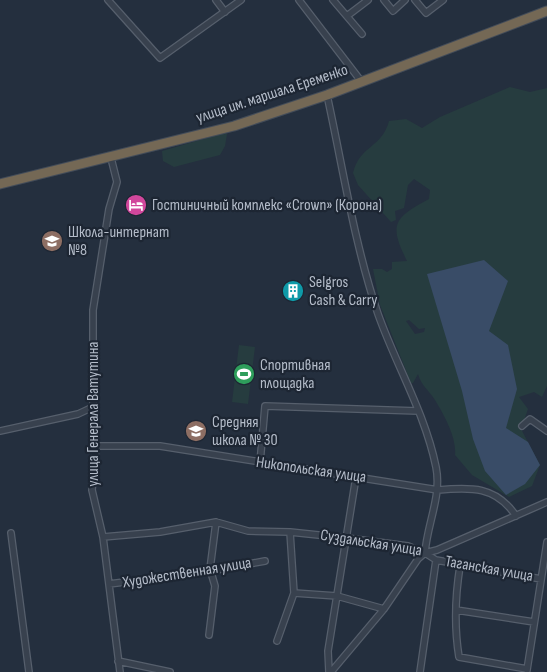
<svg xmlns="http://www.w3.org/2000/svg" width="547" height="672" font-family="'Sofia Sans Condensed',sans-serif">
	<style>
		.green { fill: #263c3f; fill-rule: evenodd }
		.water { fill: #394c67 }
		.lines { fill: none; stroke-linecap: round; stroke-linejoin: round }
		.minor-casing { stroke: #565f6c; stroke-width: 8 }
		.highway-casing { stroke: #434c59; stroke-width: 11 }
		.minor { stroke: #38414e; stroke-width: 5.5 }
		.highway { stroke: #746855; stroke-width: 9 }
		.labels { text-anchor: middle; dominant-baseline: central; stroke-width: 4.5; stroke-linejoin: round; paint-order: stroke }
		.street-label { font-size: 16px; fill: #b4bcc9; stroke: #1d2633 }
		.poi-label { font-size: 16px; fill: #b4bcc9; stroke: #1d2633; text-anchor: start }
	</style>
	<rect width="100%" height="100%" fill="#242f3e"/>
	<path class="green" d="M510,87L530,92L547,88V386L542,397L534,392L519,397L528,409L521,429L540,465L532,486L509,497L472,475L455,455C457,438 444,415 435,400C428,389 422,387 418,374L413,383H411L380,305L373,269H382L387,272L392,269V262L407,261C389,225 393,218 429,199L430,190L414,179L408,185L404,208L395,211L396,220L391,222L358,185L353,173C360,145 382,148 389,121L406,119L422,128L440,117ZM409,320L419,329L425,328L424,332L415,334L406,321Z
		M224,133L227,134L225,146L220,155L174,167L163,161L162,151Z
		M239,345L255,347L248,404L232,402Z"/>
	<path class="water" d="M484,260L508,281L489,331L508,345L517,389L506,428L528,442L540,465L525,484L506,495L485,471L473,439L462,391L427,274Z"/>
	<g class="lines">
		<g class="minor-casing">
			<path id="minor" d="M108,0L160,58L241,0
				M216,0L225,12
				M299,0L361,81
				M333,0L362,34
				M384,0L393,11L405,0
				M415,0L426,13L443,0
				M347,16L368,0
				M327,95C343,168 354,243 378,314C396,365 425,413 436,467C442,496 427,524 425,553
				M111,158L117,182L109,209L93,310V407L96,446L92,490L103,537L120,672
				M522,426L530,419L547,431
				M0,431L78,414L93,407
				M96,446H160L438,490C471,487 496,486 516,516
				M260,463L265,406L418,411
				M11,533L29,672
				M103,537L160,532L216,522L248,531L290,532L347,538L408,546L425,553L437,550L547,502
				M436,560L541,579
				M460,566C455,597 454,626 459,657L527,669
				M109,584L211,571L265,561
				M294,593L337,596L384,609
				M456,610L534,622
				M209,635L215,586L210,569L216,522
				M277,641L294,593L290,532
				M118,661L170,672
				M527,670L547,542
				M329,672L328,651L356,477
				M331,672L384,609L418,559L425,553
				M420,672L436,560L425,553"/>
		</g>
		<g class="highway-casing">
			<path id="highway" d="M0,184L234,126L327,95L547,11"/>
		</g>
		<use href="#minor" class="minor"/>
		<use href="#highway" class="highway"/>
	</g>
	<defs>
		<g id="hotel-disc" transform="scale(1.125)"><circle r="9.5" fill="#d1479c" stroke="#1d2633"/><path d="M-6-4.5h1.5V1H6V5H4.5V3h-9V5H-6ZM-4 0a1.8 1.8 0 1 1 3.6 0ZM.5 0V-2.5h3Q6-2.5 6 0Z" fill="#fff"/></g>
		<g id="school-disc" transform="scale(1.125)"><circle r="9.5" fill="#8d6e63" stroke="#1d2633"/><path d="M0-5L7-2L0 1L-7-2ZM-4 1L0 2.5L4 1V4Q0 6-4 4Z" fill="#fff"/></g>
		<g id="building-disc" transform="scale(1.125)"><circle r="9.5" fill="#0f9aa8" stroke="#1d2633"/><path d="M-4-6H4V6H1V3H-1V6H-4ZM-2.5-4.3h1.7v1.8h-1.7ZM.8-4.3h1.7v1.8H.8ZM-2.5-1h1.7V.8h-1.7ZM.8-1h1.7V.8H.8Z" fill="#fff"/></g>
		<g id="stadium-disc" transform="scale(1.125)"><circle r="9.5" fill="#2e9e5b" stroke="#1d2633"/><path d="M0-5a6.5 5 0 1 0 0 10a6.5 5 0 1 0 0-10ZM-3.5-1.8h7v3.6h-7Z" fill="#fff"/></g>
	</defs>
	<g fill-rule="evenodd">
		<use href="#hotel-disc" x="136" y="205"/>
		<use href="#school-disc" x="52" y="241"/>
		<use href="#building-disc" x="293" y="291"/>
		<use href="#stadium-disc" x="244" y="374"/>
		<use href="#school-disc" x="196" y="431"/>
	</g>
	<g class="labels">
		<g class="street-label">
			<text transform="translate(272 94) rotate(-18)">улица им. маршала Еременко</text>
			<text transform="translate(93 414) rotate(-90)">улица Генерала Ватутина</text>
			<text transform="translate(311 470) rotate(8)">Никопольская улица</text>
			<text transform="translate(371 543) rotate(9)">Суздальская улица</text>
			<text transform="translate(489 569) rotate(10)">Таганская улица</text>
			<text transform="translate(187 573) rotate(-9)">Художественная улица</text>
		</g>
		<g class="poi-label">
			<text x="152" y="205">Гостиничный комплекс «Crown» (Корона)</text>
			<text x="68" y="232">Школа-интернат<tspan x="68" dy="18">№8</tspan></text>
			<text x="309" y="282">Selgros<tspan x="309" dy="18">Cash &amp; Carry</tspan></text>
			<text x="260" y="365">Спортивная<tspan x="260" dy="18">площадка</tspan></text>
			<text x="212" y="422">Средняя<tspan x="212" dy="18">школа № 30</tspan></text>
		</g>
	</g>
</svg>
